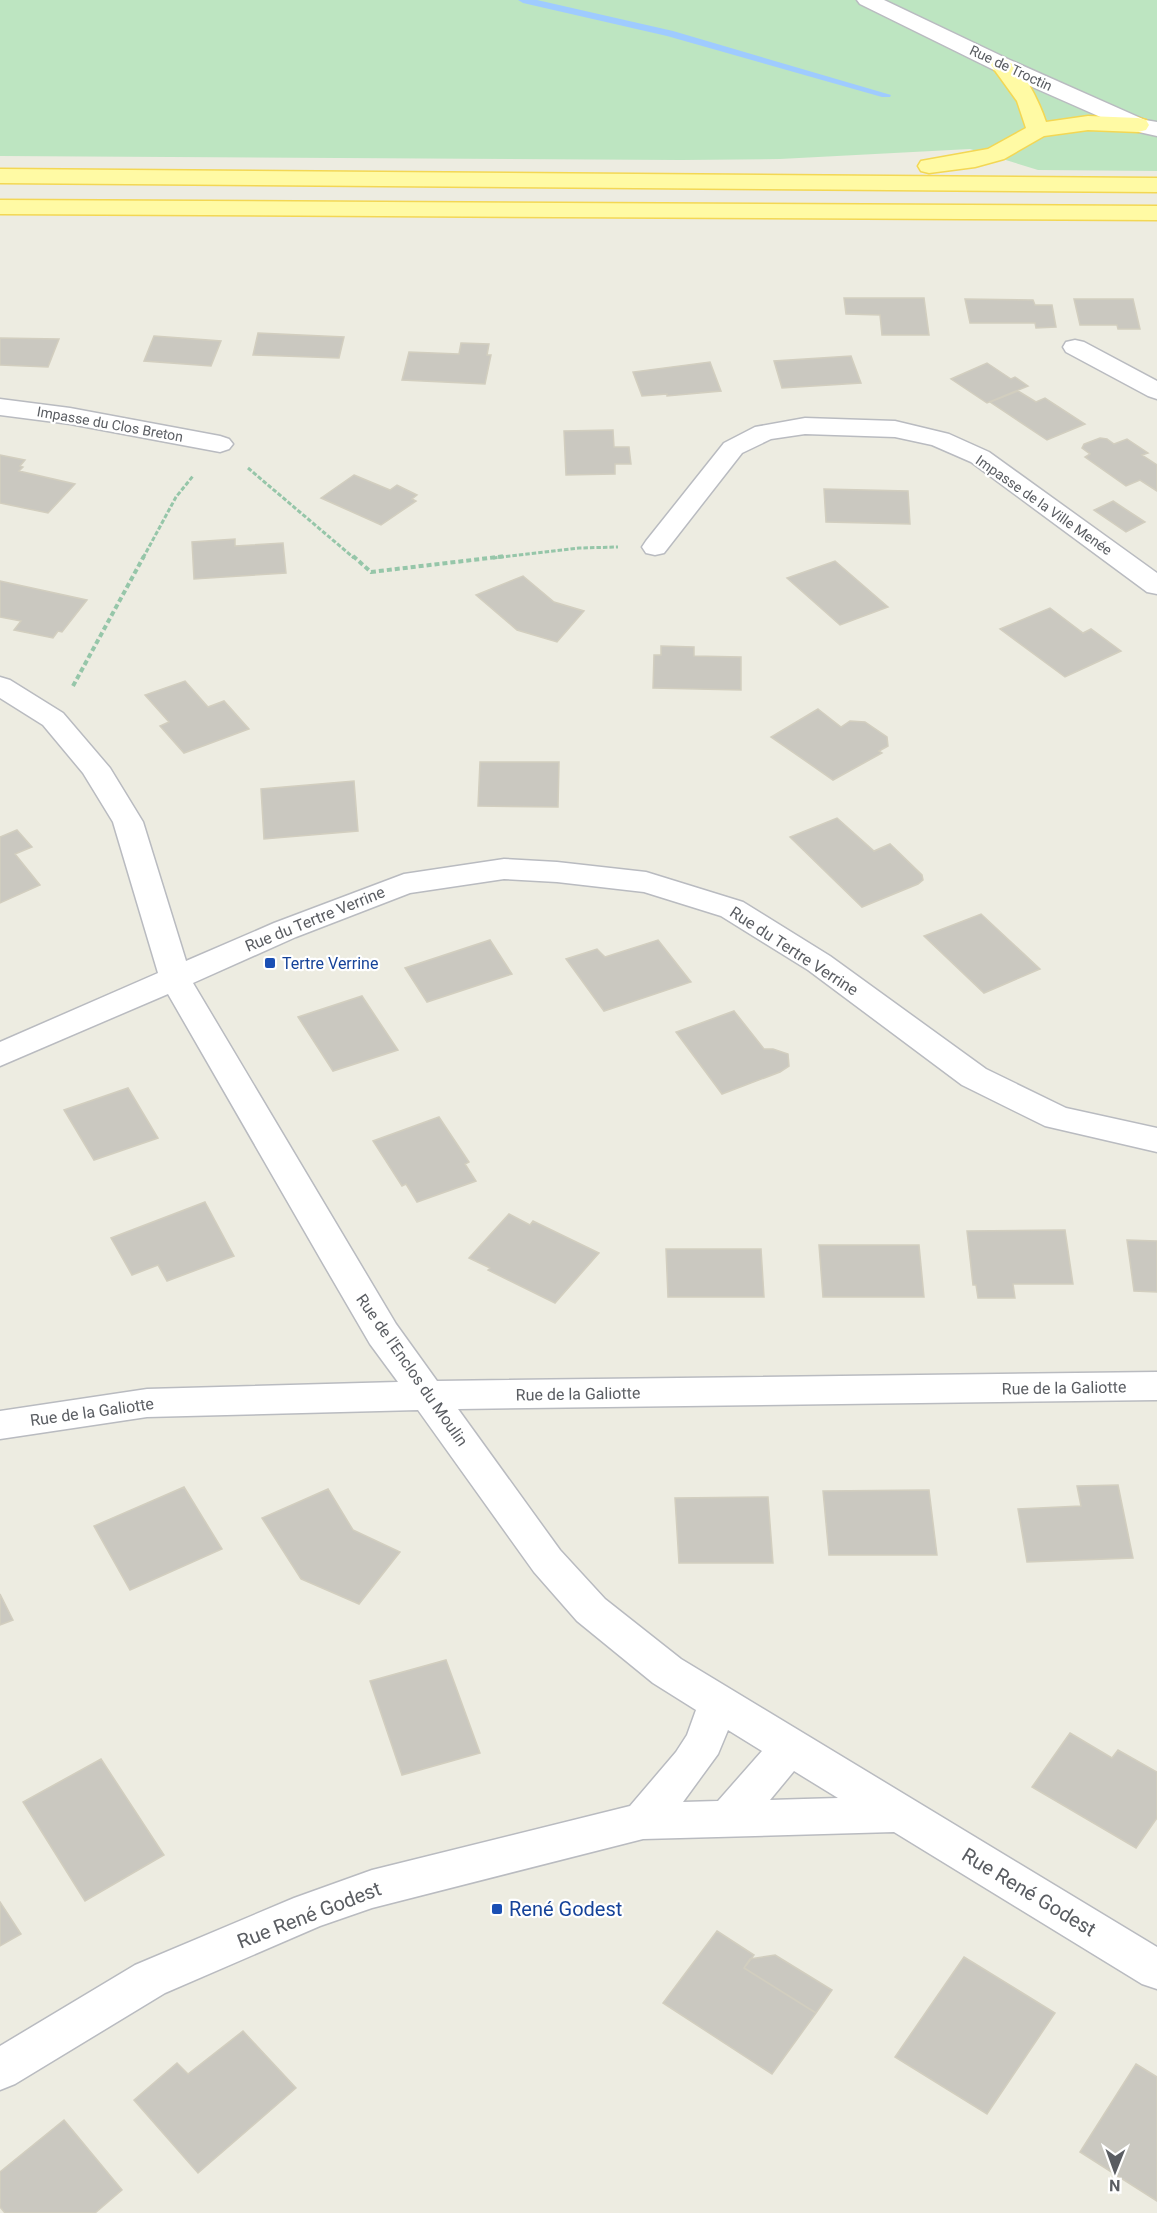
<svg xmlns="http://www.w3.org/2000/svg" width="1157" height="2213" font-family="Roboto,sans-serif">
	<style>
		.green { fill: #bde5c1 }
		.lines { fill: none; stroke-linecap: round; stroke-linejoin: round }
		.stream { fill: #9fcbff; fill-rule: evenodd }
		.building { fill: #cac8c0; stroke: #d2cebf; stroke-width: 1.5 }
		.minor-casing { stroke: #b9bbc0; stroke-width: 3 }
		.tertiary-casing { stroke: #b9bbc0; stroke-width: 3 }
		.primary-casing { stroke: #f3d754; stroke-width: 3 }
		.path-far1 { stroke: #96c6a9; stroke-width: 3; stroke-dasharray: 4.5 2; stroke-linecap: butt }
		.path { stroke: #96c6a9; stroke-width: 4; stroke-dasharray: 5 3; stroke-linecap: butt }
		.minor { fill: #fff; fill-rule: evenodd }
		.tertiary { fill: #fff; fill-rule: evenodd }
		.primary { fill: #fffaa4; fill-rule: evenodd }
		.transit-dot { fill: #1a4fb4; stroke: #fff; stroke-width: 2 }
		.labels { text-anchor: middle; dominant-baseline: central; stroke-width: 4.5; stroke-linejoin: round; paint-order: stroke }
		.far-street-label { font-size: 14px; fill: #5a5d62; stroke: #fff }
		.street-label { font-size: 16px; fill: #5a5d62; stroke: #fff }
		.transit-label { font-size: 16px; fill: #164399; stroke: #fff; text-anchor: start }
		.near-street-label { font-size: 20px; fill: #5a5d62; stroke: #fff }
		.near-transit-label { font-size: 20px; fill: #164399; stroke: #fff; text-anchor: start }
	</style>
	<rect width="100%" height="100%" fill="#edece1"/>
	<path class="green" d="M0,0H1157V171L1038,170L970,149L780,159L681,160L0,156Z"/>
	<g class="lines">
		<path class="stream" d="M518,0H537L673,31L891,95L890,97H882L667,36L523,3Z"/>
	</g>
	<path class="building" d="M844,298H924L929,335H882L880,315L846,314Z
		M965,299L1033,300L1035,305H1052L1056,327L1036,328L1035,323H970Z
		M1074,299H1133L1140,329H1118L1117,325H1080Z
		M258,333L344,337L339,358L253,355Z
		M154,336L221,341L211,366L144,361Z
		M0,338L59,339L48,367L0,365Z
		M461,343L489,344L487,355H491L485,384L402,380L409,352L459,354Z
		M851,356L861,383L782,388L774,361Z
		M710,362L721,391L667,396V394L642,396L633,372Z
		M987,363L1011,379L1015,377L1028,386L987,403L951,379Z
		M1018,391L1036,402L1045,398L1085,424L1047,440L990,402Z
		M613,430L614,447H629L631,464H615V474L566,475L564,431Z
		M1100,438L1107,439L1114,444L1127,439L1148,453L1142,455L1157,465V491L1140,480L1126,486L1085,457L1090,454L1082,448L1084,444Z
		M0,455L25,460L20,466L23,467L19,471L75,484L48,513L0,503Z
		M354,475L390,490L397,485L417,495L412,499L416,501L381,525L321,498Z
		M824,489L908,491L910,524L826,522Z
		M1113,501L1145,522L1126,532L1094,510Z
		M235,539V546L283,543L286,573L194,579L192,542Z
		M835,561L888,607L840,625L787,578Z
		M523,576L554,602L584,611L557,642L517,630L476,595Z
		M0,581L87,600L62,632L58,631L53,638L14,630L21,621L0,617Z
		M1050,608L1083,633L1091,629L1121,651L1065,677L1000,629Z
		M661,646L694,647V656L741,657V690L653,688L654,655H661Z
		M185,681L208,707L224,701L249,729L184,753L160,726L169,722L145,695Z
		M818,709L841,727L850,721L865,722L887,737L888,746L879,751L882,753L833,780L771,737Z
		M480,762H559L558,807L478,806Z
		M354,781L358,831L264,839L261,789Z
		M837,818L874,851L890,844L922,875L923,880L918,884L862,907L790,837Z
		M17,830L32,847L15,854L40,885L0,903V837Z
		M981,914L1040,969L984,993L924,936Z
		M490,940L512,974L427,1002L405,968Z
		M658,940L691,982L604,1011L566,959L597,949L605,957Z
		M362,996L398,1050L333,1071L298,1017Z
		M734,1011L764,1049H773L788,1054L789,1066L780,1072L722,1094L676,1032Z
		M128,1088L158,1138L94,1160L64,1110Z
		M439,1117L469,1162L465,1164L476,1181L417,1202L406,1184L402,1186L373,1141Z
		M205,1202L234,1256L167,1281L158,1265L132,1275L111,1238Z
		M509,1214L530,1225L533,1221L599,1253L555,1303L488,1270L490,1268L469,1258Z
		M1065,1230L1073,1284H1013L1015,1298H978L976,1285H973L967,1231Z
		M1127,1240L1157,1241V1292L1134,1291Z
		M819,1245H919L924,1297H823Z
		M666,1249H761L764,1297H668Z
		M1118,1485L1133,1558L1027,1562L1018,1509L1081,1506L1077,1486Z
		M184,1487L222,1549L130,1590L94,1526Z
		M328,1489L353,1530L400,1552L359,1604L301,1579L262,1518Z
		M929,1490L937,1555H829L823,1491Z
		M768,1497L773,1563H679L675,1498Z
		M0,1594L13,1620L0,1625Z
		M446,1660L480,1753L402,1775L370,1681Z
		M1070,1733L1112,1758L1118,1750L1157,1772V1818L1136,1848L1032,1787Z
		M101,1759L164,1855L85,1901L23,1802Z
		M0,1902L21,1934L0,1946Z
		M717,1931L754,1955L744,1968L816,2013L772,2074L663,2003Z
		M775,1955L832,1990L816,2013L744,1968L750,1959Z
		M964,1957L1055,2013L987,2114L895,2057Z
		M243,2031L296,2088L198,2173L134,2100L177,2063L188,2074Z
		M1136,2064L1157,2077V2201L1080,2152Z
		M64,2120L122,2190L95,2213H5L0,2207V2172Z"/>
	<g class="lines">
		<g class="minor-casing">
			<path id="minor" d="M1075,340L1084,342L1157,381V399L1148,396L1066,352L1063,347L1066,342Z
				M0,399L70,408L220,436L229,439L233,444L229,449L220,452L70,424L0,415Z
				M805,418L895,421L949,434L989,452L1157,573V594L1147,592L971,462L932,445L895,437L805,434L771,439L742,453L664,553L655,555L646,553L642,547L646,541L724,443L755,427Z
				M0,677L10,680L63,713L110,768L143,822L186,961L274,923L404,874L504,859L557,862L646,872L743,902L830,956L986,1069L1066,1108L1157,1128V1152L1045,1126L962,1085L808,970L721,916L644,892L557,882L504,879L410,893L296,937L193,983L396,1324L437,1381L1157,1372V1400L458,1409L560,1550L605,1599L681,1659L1157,1947V1989L1142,1984L894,1832L643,1839L372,1908L320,1926L165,1993L15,2084L0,2090V2046L135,1965L294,1898L372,1870L630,1806L676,1752L687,1735L696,1710L653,1683L577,1621L534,1572L418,1410L147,1417L0,1439V1411L147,1389L398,1382L370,1344L324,1265L168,994L0,1066V1042L158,973L113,822L83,773L43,725L0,698ZM728,1730L762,1751L718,1801L683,1802L718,1754ZM794,1771L838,1798L770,1800Z"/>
		</g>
		<g class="tertiary-casing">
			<path id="tertiary" d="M857,0H884L1010,60L1145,120L1157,122V136L1130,130L994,70L860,4Z"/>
		</g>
		<g class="primary-casing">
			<path id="primary" d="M1002,59C1022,63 1040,104 1046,122L1088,116L1138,118L1146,120L1149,125L1146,130L1138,132L1088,130L1044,136L1004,159L975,167L929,173L921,171L918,166L921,161L988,149L1026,128L1017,101L991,65L994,60Z
				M0,169L1157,178V192L0,183Z
				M0,200L1157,206V220L0,214Z"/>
		</g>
		<path class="path-far1" d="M248,468L354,558
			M143,558L176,497L193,476
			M493,558L579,548L618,547"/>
		<path class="path" d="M353,556L371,572L506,556
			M73,686L144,556"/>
		<use href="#minor" class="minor"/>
		<use href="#tertiary" class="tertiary"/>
		<use href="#primary" class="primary"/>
	</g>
	<g class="transit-dot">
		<rect x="264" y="957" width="12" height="12" rx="3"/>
		<rect x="491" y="1903" width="12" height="12" rx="3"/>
	</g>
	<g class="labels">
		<g class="far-street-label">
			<text transform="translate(1011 68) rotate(25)">Rue de Troctin</text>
			<text transform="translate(110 424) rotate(10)">Impasse du Clos Breton</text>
			<text transform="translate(1044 505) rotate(35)">Impasse de la Ville Menée</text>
		</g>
		<g class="street-label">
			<text transform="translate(315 919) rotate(-22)">Rue du Tertre Verrine</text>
			<text transform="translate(794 951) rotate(33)">Rue du Tertre Verrine</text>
			<text transform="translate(412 1370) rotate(55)">Rue de l'Enclos du Moulin</text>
			<text transform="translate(1064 1388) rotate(-1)">Rue de la Galiotte</text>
			<text transform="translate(578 1394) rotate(-1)">Rue de la Galiotte</text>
			<text transform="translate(92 1412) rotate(-8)">Rue de la Galiotte</text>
		</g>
		<g class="transit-label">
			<text x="282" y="963">Tertre Verrine</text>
		</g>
		<g class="near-street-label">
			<text transform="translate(1029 1892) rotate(31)">Rue René Godest</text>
			<text transform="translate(309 1915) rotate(-21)">Rue René Godest</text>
		</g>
		<g class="near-transit-label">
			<text x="509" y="1909">René Godest</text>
		</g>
	</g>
	<g transform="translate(1115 2171) rotate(181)" stroke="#ffffff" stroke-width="4.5" paint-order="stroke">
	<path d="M0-4.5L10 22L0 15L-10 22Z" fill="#5a5d62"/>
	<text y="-9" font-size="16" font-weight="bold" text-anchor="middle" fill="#5a5d62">N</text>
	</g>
</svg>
